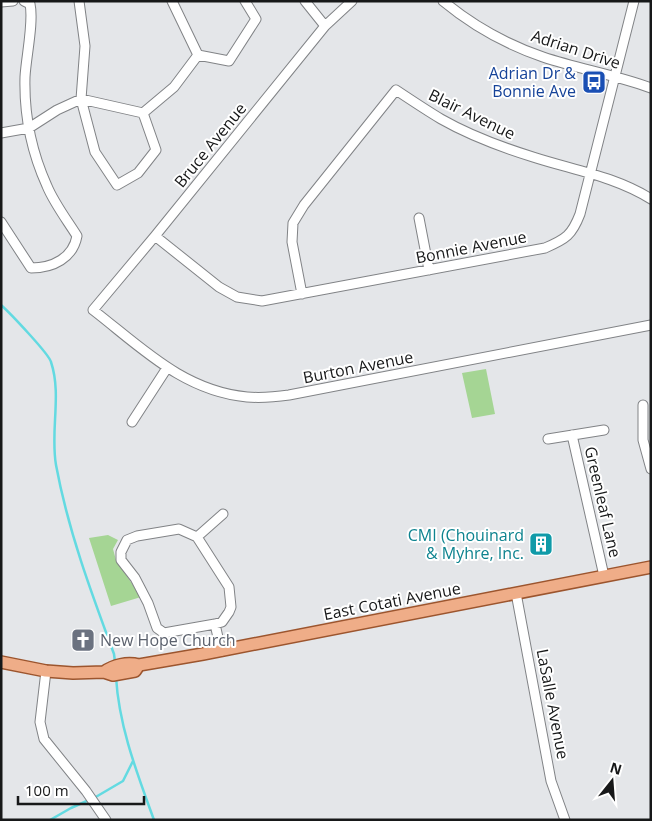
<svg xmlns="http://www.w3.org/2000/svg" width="652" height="821" font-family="'Open Sans',sans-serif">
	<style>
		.green { fill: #a5d594 }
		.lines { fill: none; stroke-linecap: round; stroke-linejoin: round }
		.stream { stroke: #63dae1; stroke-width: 2.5 }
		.minor-casing { stroke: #818386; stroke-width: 11 }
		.major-casing { stroke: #9c552e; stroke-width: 14 }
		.minor { stroke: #fff; stroke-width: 9 }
		.major { stroke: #efad88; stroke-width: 11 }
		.labels { text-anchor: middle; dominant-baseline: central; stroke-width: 4; stroke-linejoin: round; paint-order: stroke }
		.street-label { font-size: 16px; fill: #171819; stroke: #fff }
		.transit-label { font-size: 16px; fill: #164399; stroke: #fff; text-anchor: end }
		.culture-label { font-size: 16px; fill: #0d838f; stroke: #fff; text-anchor: end }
		.worship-label { font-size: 16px; fill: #5b616d; stroke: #fff; text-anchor: start }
	</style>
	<rect width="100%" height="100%" fill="#e4e6e9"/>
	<path class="green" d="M486,369L495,414L472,418L462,373Z
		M108,535L118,540L113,549L116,560L141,597L111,606L89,538Z"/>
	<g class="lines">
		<path class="stream" d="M1,305C10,313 49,354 51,362C62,395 50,431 56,465C68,530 91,592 114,654L115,662
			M116,677C119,727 137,773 154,820
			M94,798L123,781L133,761
			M50,820L71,808L89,800"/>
		<g class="minor-casing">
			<path id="minor" d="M79,1L85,46L81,99L95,152L117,185L138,173L156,150L143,113
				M172,1L198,55
				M305,1L325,26
				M352,1L325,26L155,236L93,310C141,347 183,391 247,397C260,398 275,397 289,395L651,325
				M443,1C472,25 508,45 543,57C579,69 616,75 651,88
				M1,2L13,1
				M198,55L229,61L256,19L245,1
				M1,133L29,128L57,110L81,99L143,113L174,87L198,55
				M419,218L429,270
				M1,222L31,268C53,268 73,258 77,236C67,220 54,203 47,186C32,153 24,114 25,77C26,57 34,22 30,4L24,1
				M155,236L219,287L237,297L262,301L545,248C566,239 572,235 580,214L634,1
				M302,294L292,242L293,223L304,205L396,90C411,100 426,110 441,119C469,135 501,147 533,157C573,170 614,176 651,199
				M643,405V440L651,469
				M132,422L167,368
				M572,435L604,576
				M548,439L604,430
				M179,529L197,537L229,587L231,607L229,612L222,622L215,624L164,633L157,628L148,603L135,578L121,560V552L127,540L137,536Z
				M197,537L223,514
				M516,593L551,781L565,820
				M215,624L221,651
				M46,671L40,722L44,739L86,791L106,820"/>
		</g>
		<g class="major-casing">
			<path id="major" d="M1,662L46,671L73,673L104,672L113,675L135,671L139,665
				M104,672C114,665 127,662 139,665L203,654L651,567"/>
		</g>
		<use href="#minor" class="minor"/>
		<use href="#major" class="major"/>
	</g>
	<defs>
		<g id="bus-square" transform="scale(1.25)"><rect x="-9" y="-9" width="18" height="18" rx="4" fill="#1a4fb4" stroke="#fff"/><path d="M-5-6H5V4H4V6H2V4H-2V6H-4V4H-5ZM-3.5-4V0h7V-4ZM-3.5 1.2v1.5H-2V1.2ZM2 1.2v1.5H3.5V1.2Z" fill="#fff"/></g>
		<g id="building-square" transform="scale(1.25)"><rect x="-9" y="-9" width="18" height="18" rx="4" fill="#0f9aa8" stroke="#fff"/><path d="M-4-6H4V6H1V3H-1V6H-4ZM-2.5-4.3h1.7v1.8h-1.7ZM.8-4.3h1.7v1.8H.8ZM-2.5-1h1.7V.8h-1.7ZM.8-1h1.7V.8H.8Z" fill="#fff"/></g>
		<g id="church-square" transform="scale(1.25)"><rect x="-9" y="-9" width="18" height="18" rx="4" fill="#6b7280" stroke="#fff"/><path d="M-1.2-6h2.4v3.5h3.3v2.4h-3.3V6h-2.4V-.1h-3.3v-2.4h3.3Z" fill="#fff"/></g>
	</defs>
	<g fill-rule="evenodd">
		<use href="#bus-square" x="594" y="82"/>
		<use href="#building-square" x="541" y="544"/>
		<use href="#church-square" x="83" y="640"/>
	</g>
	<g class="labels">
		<g class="street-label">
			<text transform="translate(576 49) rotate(18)">Adrian Drive</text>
			<text transform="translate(472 114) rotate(26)">Blair Avenue</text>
			<text transform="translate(210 145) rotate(-51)">Bruce Avenue</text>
			<text transform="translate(471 247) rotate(-11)">Bonnie Avenue</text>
			<text transform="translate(358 367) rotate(-11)">Burton Avenue</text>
			<text transform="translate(603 502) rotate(77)">Greenleaf Lane</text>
			<text transform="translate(392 601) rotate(-11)">East Cotati Avenue</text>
			<text transform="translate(553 704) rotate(79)">LaSalle Avenue</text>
		</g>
		<g class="transit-label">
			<text x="576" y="73">Adrian Dr &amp;<tspan x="576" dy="18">Bonnie Ave</tspan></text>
		</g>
		<g class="culture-label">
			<text x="524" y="535">CMI (Chouinard<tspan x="524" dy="18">&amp; Myhre, Inc.</tspan></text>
		</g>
		<g class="worship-label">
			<text x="100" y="640">New Hope Church</text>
		</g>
	</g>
	<rect width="652" height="821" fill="none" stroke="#171819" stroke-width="5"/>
	<g transform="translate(612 781) rotate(17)" stroke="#ffffff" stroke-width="4" paint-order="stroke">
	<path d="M0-4L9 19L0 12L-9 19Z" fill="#171819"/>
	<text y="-8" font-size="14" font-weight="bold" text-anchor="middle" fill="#171819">N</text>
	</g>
	<path d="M18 796v8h126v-8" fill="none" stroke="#171819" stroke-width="2.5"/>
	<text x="25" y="796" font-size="15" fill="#171819" stroke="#ffffff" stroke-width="4" paint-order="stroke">100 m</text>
</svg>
